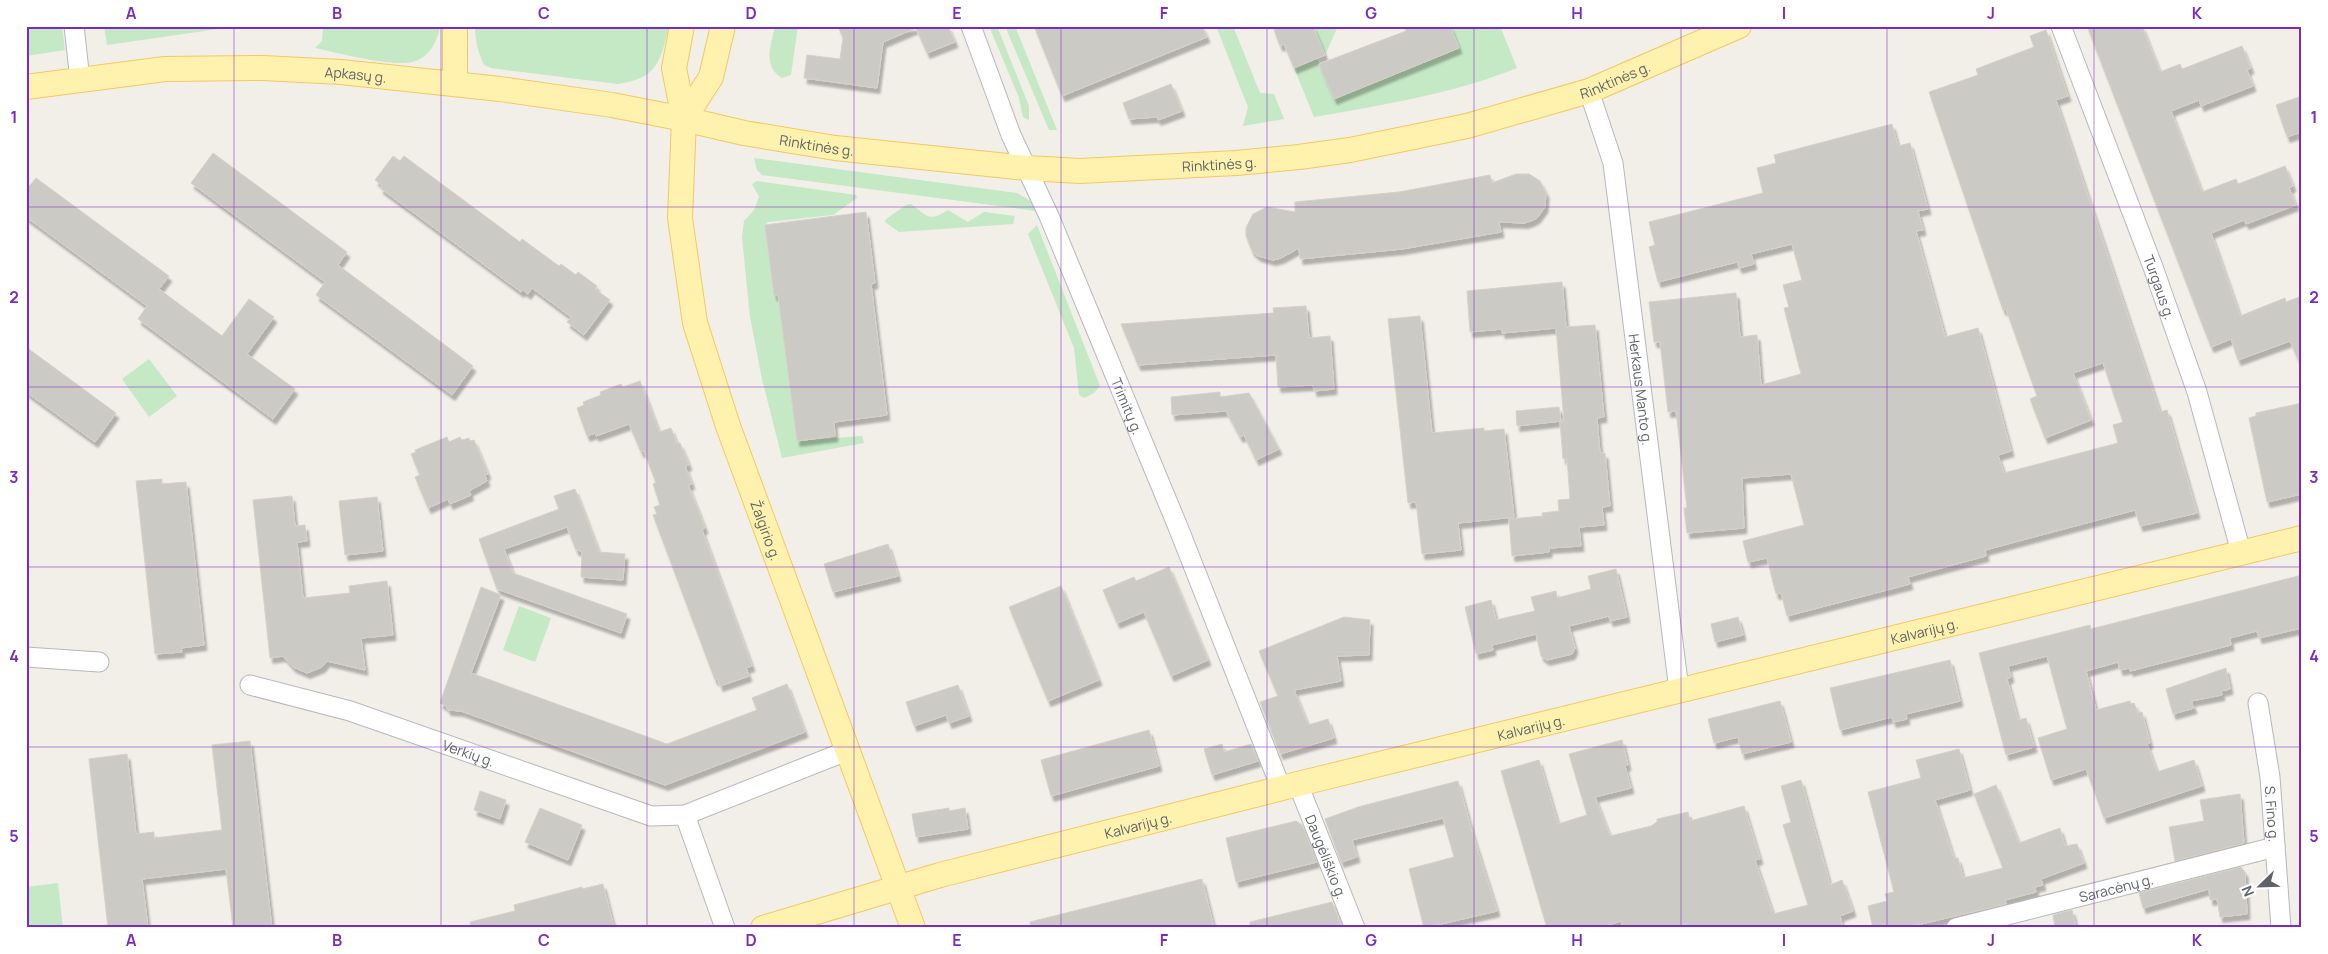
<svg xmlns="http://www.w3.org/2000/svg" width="2328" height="954" font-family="Manrope,sans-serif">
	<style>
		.green { fill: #c5e8c5 }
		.building { fill: #cccac5; stroke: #d6d1c6; filter: url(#shadow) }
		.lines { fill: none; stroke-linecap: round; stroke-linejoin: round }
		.minor-casing { stroke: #b5b8bc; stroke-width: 21 }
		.major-casing { stroke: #f2c960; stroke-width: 26 }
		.minor { stroke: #fff; stroke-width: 19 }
		.major { stroke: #fff2af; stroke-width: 24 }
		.grid { fill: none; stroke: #7b2cbf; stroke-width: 1; stroke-opacity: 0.55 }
		.labels { text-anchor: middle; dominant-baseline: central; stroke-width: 5; stroke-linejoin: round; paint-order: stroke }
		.street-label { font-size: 14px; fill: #5f6368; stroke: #fff }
		.neatline { fill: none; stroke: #7b2cbf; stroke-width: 2 }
		.grid-label { font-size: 16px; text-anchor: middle; font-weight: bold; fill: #7b2cbf }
	</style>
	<defs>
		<filter id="shadow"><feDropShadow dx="3" dy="5.5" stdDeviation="1" flood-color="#0004"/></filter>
	</defs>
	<rect width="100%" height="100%" fill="#f1efe8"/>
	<path class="green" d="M26,26H62L65,50L26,56Z
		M104,26H239L107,45Z
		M323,26H440V27C437,42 429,58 412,62C391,67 339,53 315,48L322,41Z
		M475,26H669C660,62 658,78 618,84L491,68L484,65C478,52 475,41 475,26Z
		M775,26H798L791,75L782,78C762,66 771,45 775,26Z
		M989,26H997L1029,106V120L1023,117L1019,98Z
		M1005,26H1015L1057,130H1049Z
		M1216,26H1233L1260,93L1274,94L1284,119L1243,126L1248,107Z
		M1313,26H1338L1325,55Z
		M1450,26H1500L1517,68C1452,94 1383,105 1314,117L1294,68L1317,58L1334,98Z
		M754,158L1017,193L1032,202L1037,211L762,175L757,170Z
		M757,181L856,195L857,198L833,215L768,222L765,225L774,295H778L797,441L862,436L864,443L782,458L762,379L750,317L742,237L744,221L754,210L759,197L752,184Z
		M911,204C928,217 929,222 948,210L968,222L984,212L1015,216L1013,224L899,232L885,222L886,219L906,205Z
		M1037,225L1100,386L1094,393L1084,398L1079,395L1074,348L1028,234Z
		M149,359L177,396L149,417L122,379Z
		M519,606L551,618L535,662L503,650Z
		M58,883L63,928H26V887Z"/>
	<path class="building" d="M838,26H948L955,42L927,53L916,28L883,42L877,88L804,78L807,55L840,59L843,38Z
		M1034,26H1202L1207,37L1062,96Z
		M1283,26H1313L1325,55L1294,68L1284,44L1280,46L1274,30Z
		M1404,26H1450L1459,48L1334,99L1319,64L1406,31Z
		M2087,26H2142L2160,72L2180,64L2182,69L2242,46L2251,68L2247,70L2253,86L2201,106L2199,100L2171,111L2202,192L2236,179L2238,184L2285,166L2293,186L2289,188L2296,205L2246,224L2244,220L2211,233L2240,316L2285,298L2286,302L2302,296V369L2290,341L2238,360L2231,339L2211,347Z
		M2046,30L2068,96L2056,100L2160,412L2167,410L2197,513L2140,526L2135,510L1985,550L1986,556L1908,577L1910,584L1787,616L1781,593L1776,594L1767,558L1748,562L1743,541L1804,525L1791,474L1742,478L1744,528L1687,533L1684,508H1687L1676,411L1668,412L1660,342H1654L1649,302L1736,293L1740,337L1757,335L1761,385L1801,374L1784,308L1789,307L1783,285L1802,280L1792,244L1751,254L1754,264L1739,268L1737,262L1658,282L1649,247L1655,245L1649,222L1763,193L1757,168L1776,163L1774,155L1892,124L1898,146L1910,143L1928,209L1918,211L1923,230L1916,231L1945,337L1978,328L2011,451L1998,455L2004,473L2118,443L2113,425L2123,422L2103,363L2073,373L2091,420L2045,438L2030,399L2037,396L2006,309L2003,310L1929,92L1978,75L1976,69L2034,47L2030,36Z
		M1171,84L1182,111L1158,120L1157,117L1129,119L1123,103Z
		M2302,96V132L2287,137L2276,105Z
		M213,153L347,252L338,265L473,366L452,395L316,295L325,282L191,183Z
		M393,156L400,161L404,156L520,242L522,239L559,266L561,264L576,275L578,272L597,286L595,289L610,300L584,335L567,322L571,317L532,288L528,294L523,290L521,292L380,188L382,185L375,180Z
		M1516,174H1529L1540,181L1546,193L1545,207L1537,218L1531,221L1525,223L1499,222L1501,232L1402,249L1300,259L1299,248L1281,258L1273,260L1258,256L1252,251L1246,236V228L1253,214L1267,207L1295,212V202L1399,192L1490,175L1492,183Z
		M36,178L169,276L159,289L222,336L249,299L274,317L247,354L295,389L273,419L138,319L147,306L26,217V190Z
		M866,212L875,283L871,284L887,415L834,422L835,436L797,441L778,295H774L765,225Z
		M1562,282L1566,327L1595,325L1604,417L1597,418L1600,453H1605L1610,506L1602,507L1604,525L1579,527L1581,546L1549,548V552L1512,556L1509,519L1543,516L1542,513L1559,511L1558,500L1570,499L1567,458L1563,459L1560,421H1564L1556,328L1502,333V329L1470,332L1467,291Z
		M1306,306L1309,338L1330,336L1334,389L1314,391L1313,385L1278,387L1276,355L1138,365L1121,324L1274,313L1273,308Z
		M1420,316L1432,433L1484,428V431L1504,429L1514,517L1458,523L1461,550L1422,554L1416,502L1408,503L1388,319Z
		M26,347L116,413L95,442L26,392Z
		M640,381L659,432L671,428L677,444L680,443L689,465L685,466L692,484L688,485L705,528L702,530L752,666L746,668L749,676L720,686L718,679L715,680L653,515L657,514L654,507L660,505L653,484L656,483L644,451L641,452L629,424L596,436L595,433L587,436L577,408L584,405L583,402L601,395L600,392L621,384L623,387Z
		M1220,392V397L1249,393L1279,449L1256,460L1244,435L1240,437L1226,411L1172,415L1171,397Z
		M2302,403V494L2267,502L2249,418L2256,416V413Z
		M1559,407L1561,421L1517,426L1516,411Z
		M447,437L449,442L460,437L462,440L469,438L470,441L474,440L488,474L485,475L487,481L469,491L471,495L450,504L448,499L428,508L415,477L420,475L411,454L416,452L415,450Z
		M162,479V484L186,482L204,645L181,648L182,652L155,654L136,481Z
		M575,489L599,552L625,554L623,580L581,577L582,551L576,550L567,527L504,549L513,573L627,614L621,633L497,589L479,539L559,509L554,496Z
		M292,496L295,526L305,525L307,541L297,542L303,598L350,593L349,586L387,581L393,635L361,638L365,670L327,661L322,667L307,673L293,667L283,656L270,658L253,500Z
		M377,497L383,551L345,555L339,501Z
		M888,544L898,576L833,592L824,564Z
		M1169,567L1208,660L1171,676L1144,612L1117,623L1103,590L1134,577L1136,581Z
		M1616,569L1627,617L1610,621L1609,616L1569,626L1575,648L1572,654L1547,660L1541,656L1536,634L1492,645L1493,650L1476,654L1465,607L1491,600L1496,620L1535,611L1531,597L1556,591L1557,598L1591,589L1588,576Z
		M2302,575V628L2259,638L2257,631L2230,638L2231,645L2130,671V668L2120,670L2118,662L2086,671L2096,710L2130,701L2131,704L2134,703L2138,713L2142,712L2150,743L2147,744L2157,772L2194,760L2202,786L2104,818L2086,769L2051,780L2038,738L2067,729L2047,656L2008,666L2011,677L2007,679L2018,720L2026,718L2034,747L2006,755L1979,653L2090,625L2091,629Z
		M1061,586L1099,680L1048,701L1009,607Z
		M481,587L501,595L471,673L667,744L757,710L752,698L787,684L805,732L665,785L461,711L448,710L446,706L440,703Z
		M1344,617L1370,620L1369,655L1337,656L1341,681L1294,690L1308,725L1328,719L1334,738L1280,754L1260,702L1278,696L1259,651Z
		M1738,617L1743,635L1715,642L1711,624Z
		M1950,660L1960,701L1906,714L1907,719L1893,722L1892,717L1840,730L1830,688Z
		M2226,668L2230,689L2221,691L2222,695L2191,701L2194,708L2173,714L2166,689Z
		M958,685L969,716L949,723L946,715L914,726L906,702Z
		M1780,701L1791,742L1742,754L1738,737L1714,743L1708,719Z
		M1149,730L1159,766L1051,796L1041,760Z
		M1622,740L1628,765L1625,766L1631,788L1595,797L1610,836L1651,826L1657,822V819L1688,812L1690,821L1744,806L1760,859L1755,860L1773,914L1808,905L1783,825L1791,822L1781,786L1801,780L1830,885L1842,880L1853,911L1840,916L1843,928H1623L1621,921L1600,928H1547L1501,771L1539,760L1558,824L1587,815L1569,754Z
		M250,741L272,928H233L226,869L142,879L148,928H108L89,759L127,754L136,834L154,832V838L222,830L212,745Z
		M1222,744L1224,752L1251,744L1258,761L1212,775L1204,749Z
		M1959,749L1970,790L1935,800L1954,859L1958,858L1963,878L2003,868L1974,794L1996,785L2019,843L2060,828L2065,846L2077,844L2084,863L2041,879L2043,885L2035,887L2036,892L2005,900L2006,904L1904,928H1873L1868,906L1887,901L1885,894L1894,892L1868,792L1921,778L1916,760Z
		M1458,781L1472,832L1497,911L1424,928L1409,869L1454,857L1443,818L1352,840L1357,857L1341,862L1325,819L1358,807Z
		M480,791L506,800L500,819L474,810Z
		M2240,794L2244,843L2175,861L2169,827L2204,821L2200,800Z
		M540,808L582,825L568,860L525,842Z
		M949,808V811L965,808L968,829L916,837L912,814Z
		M1296,821L1302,825L1317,862L1236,882L1226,838Z
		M2241,867L2245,872L2247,914L2220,917L2217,899L2210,900L2209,889L2143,908L2139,893Z
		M1202,879L1214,928H1031L1030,922Z
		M603,884L614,928H471L470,922L515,911L514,905L582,887V889Z
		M1332,902L1342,928H1250V922Z
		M2072,910L2076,928H2055L2053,915Z"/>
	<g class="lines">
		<g class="minor-casing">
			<g id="minor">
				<path d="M74,26L80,80"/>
				<path id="s1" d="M971,26L1011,135L1049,216L1178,527L1281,788"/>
				<path id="s2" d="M2061,26L2153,267L2197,392L2241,552"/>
				<path id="s3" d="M1589,91L1613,163L1679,690"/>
				<path d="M26,657L99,662"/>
				<path id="s4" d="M250,685L350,711L651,816L685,815L849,750"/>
				<path id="s5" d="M2258,703L2270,777L2281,928"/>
				<path id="s6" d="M1298,784L1355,928"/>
				<path d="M685,815L725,928"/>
				<path id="s7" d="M1956,928L2275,847"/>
			</g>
		</g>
		<g class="major-casing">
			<g id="major">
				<path id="s8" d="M682,26L674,68L684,119L680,218L695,323L728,426L913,928"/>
				<path d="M455,83V26"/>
				<path id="s9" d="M26,87L165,69L263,68L341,72L500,89L612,105L684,119L744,133L835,148L1027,168L1080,171L1236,163L1299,157L1350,150L1467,126L1589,91L1739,26"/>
				<path d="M684,119L711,77L723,26"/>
				<path id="s10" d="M763,928L940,875L1298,784L2302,538"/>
			</g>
		</g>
		<use href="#minor" class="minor"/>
		<use href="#major" class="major"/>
	</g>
	<path class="grid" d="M234,26V928M441,26V928M647,26V928M854,26V928M1061,26V928M1267,26V928M1474,26V928M1681,26V928M1887,26V928M2094,26V928M26,207H2302M26,387H2302M26,567H2302M26,747H2302"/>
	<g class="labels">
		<g class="street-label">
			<text stroke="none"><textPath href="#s9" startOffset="331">Apkasų g.</textPath></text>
			<text stroke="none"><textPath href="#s9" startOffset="1608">Rinktinės g.</textPath></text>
			<text stroke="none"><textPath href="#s9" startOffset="798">Rinktinės g.</textPath></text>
			<text stroke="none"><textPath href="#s9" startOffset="1202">Rinktinės g.</textPath></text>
			<text stroke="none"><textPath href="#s2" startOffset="279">Turgaus g.</textPath></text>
			<text stroke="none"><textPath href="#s3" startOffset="304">Herkaus Manto g.</textPath></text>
			<text stroke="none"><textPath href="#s1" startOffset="411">Trimitų g.</textPath></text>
			<text stroke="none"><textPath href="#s8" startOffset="519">Žalgirio g.</textPath></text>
			<text stroke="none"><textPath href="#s10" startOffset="1199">Kalvarijų g.</textPath></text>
			<text stroke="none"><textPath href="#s10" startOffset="794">Kalvarijų g.</textPath></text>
			<text stroke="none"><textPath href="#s4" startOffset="229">Verkių g.</textPath></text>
			<text stroke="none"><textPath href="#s5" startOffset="112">S. Fino g.</textPath></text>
			<text stroke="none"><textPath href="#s10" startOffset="389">Kalvarijų g.</textPath></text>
			<text stroke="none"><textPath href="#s6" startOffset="78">Daugėliškio g.</textPath></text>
			<text stroke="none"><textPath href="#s7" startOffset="165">Saracėnų g.</textPath></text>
		</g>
	</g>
	<rect width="2328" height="954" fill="none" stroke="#ffffff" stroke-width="55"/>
	<g transform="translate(2260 886) rotate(247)" stroke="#ffffff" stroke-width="4" paint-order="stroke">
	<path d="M0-4L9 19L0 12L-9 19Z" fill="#5f6368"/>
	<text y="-8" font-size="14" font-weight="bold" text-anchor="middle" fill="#5f6368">N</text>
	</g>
	<rect x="28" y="28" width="2272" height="898" class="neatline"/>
	<g class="grid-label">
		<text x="131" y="19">A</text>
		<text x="337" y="19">B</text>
		<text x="544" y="19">C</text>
		<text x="751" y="19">D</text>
		<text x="957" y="19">E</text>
		<text x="1164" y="19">F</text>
		<text x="1371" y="19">G</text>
		<text x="1577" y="19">H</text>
		<text x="1784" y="19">I</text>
		<text x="1991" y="19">J</text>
		<text x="2197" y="19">K</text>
		<text x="14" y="123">1</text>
		<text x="2314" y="123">1</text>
		<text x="14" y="303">2</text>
		<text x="2314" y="303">2</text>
		<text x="14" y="483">3</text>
		<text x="2314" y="483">3</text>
		<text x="14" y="662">4</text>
		<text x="2314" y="662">4</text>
		<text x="14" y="842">5</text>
		<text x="2314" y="842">5</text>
		<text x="131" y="946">A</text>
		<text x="337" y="946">B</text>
		<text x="544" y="946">C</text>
		<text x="751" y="946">D</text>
		<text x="957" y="946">E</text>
		<text x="1164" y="946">F</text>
		<text x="1371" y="946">G</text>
		<text x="1577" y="946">H</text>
		<text x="1784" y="946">I</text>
		<text x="1991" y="946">J</text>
		<text x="2197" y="946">K</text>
	</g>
</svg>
